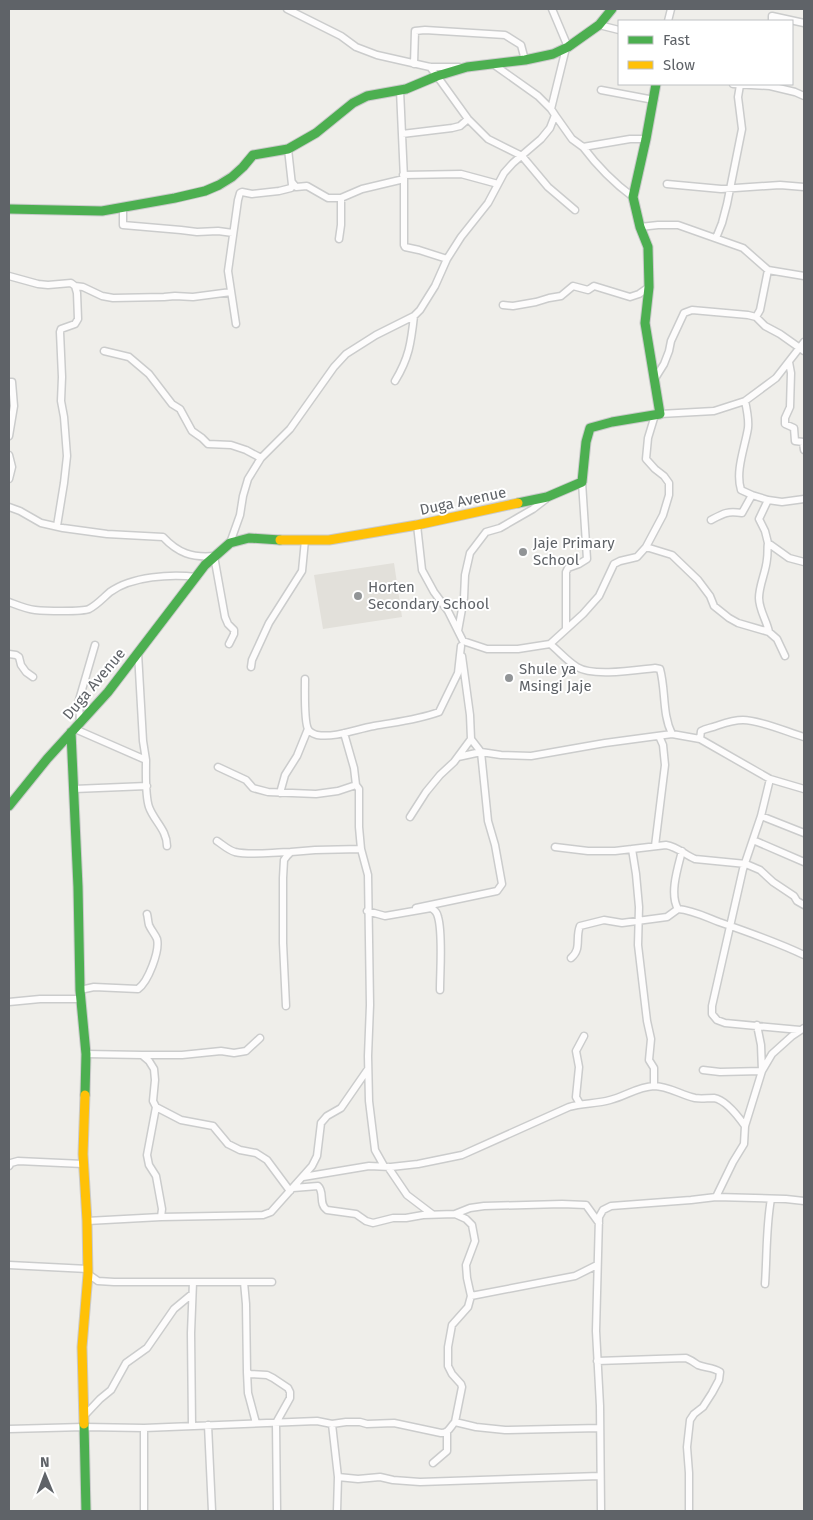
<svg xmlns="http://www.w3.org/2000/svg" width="813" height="1520" font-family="'Fira Sans',sans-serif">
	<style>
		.education { fill: #e2e0da }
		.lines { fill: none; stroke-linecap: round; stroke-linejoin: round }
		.street-casing { stroke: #cbcccc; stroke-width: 9 }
		.fast-casing { stroke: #cacacb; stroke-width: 11 }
		.slow-casing { stroke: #cacacb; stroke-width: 11 }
		.street { stroke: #fdfcfc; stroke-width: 6 }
		.fast { stroke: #4caf50; stroke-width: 9 }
		.slow { stroke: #ffc107; stroke-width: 9 }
		.poi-dot { fill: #919496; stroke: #fff; stroke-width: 2 }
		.labels { text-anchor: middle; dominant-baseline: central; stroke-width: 4; stroke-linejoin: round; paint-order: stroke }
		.street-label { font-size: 15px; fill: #5f6368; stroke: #fff }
		.poi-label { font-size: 15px; fill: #5f6368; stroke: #fff; text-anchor: start }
	</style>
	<rect width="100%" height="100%" fill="#efeeea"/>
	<path class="education" d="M394,563L402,617L323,629L314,575Z"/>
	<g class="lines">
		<g class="street-casing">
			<path id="street" d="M287,9L341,36L356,47L377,55L430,67H459
				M552,9L568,47
				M668,21L671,9
				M772,21V16L804,23
				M599,25L619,30
				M414,64L415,31L425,30L505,35L521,45L525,60
				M493,64L538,96L551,109
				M430,67L437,76L468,119L488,139L522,156L548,187L575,210
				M733,84L770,86L795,92L804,96
				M400,90L404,179V245L405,247L419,250L447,259
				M601,90L654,100
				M555,115L572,139L583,147L630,139H646
				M402,134L452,128L460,126L468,119
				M583,147C598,167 614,183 633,197
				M403,175L461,174L498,184
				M292,182L296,187L307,186L328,198H341L362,189L404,179
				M667,184L721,189L780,185L804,187
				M123,208V225L181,230L197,232L218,231L233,233
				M640,227L658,225H678L743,248L768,270L760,310L756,317
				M716,238L722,223L727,204L742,129L738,97L740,85
				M339,239L341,225V198
				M768,270L804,276
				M9,276L38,284L48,285L71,283L75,286L77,293L78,319L75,324L61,329L60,332L62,377L61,401L64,417L67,456L64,483L57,526
				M75,286L83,287L102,296L113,298L164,297L175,296L193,297L231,292
				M503,305L513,306L536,302L549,298L561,296L573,286L588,290L594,286L630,297L639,294L649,287
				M236,324L228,271L238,200L240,193L242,192L252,194L279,191L291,188L292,185L288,149
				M104,351L129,357L149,374L172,404L180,409L192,431L202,438L208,444L231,445L246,450L261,458
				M789,362L791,373L790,407L785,418V424L794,428L795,441L803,442L804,450
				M654,380L664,364L669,351L671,341L684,313L692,310L748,315L756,317L765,326L780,334L804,351
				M395,381C409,358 411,343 414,316
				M9,382H12L14,406L9,436
				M660,414L714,411L745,401L776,378L804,342
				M9,455L12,467L9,479
				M752,495L768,500L782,502L804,499
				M768,500L759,519L765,531L768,543L789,558L804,562
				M9,507L20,511L41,523L63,528L107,534L163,537C178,553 192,558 214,556L225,617L228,624L234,630V634L229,644
				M711,520C724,513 727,511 742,513L752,495L741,490C735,471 745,447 748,428C749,419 747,410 745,401
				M417,525L422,570L434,592L448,611L463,641L487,649H518L550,644L583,614L599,596L614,564L620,561L637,557L646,547L663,515L669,495V483L664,476L655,469L646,459L648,438L655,415
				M230,543L240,515L243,496L248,479L261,458L290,429L334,367L346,354L376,335L414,316L420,310L435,286L447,259L461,237L488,203L504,173L513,163L541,139L550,128L555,115L551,109L566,48
				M768,543C767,548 768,554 767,559C766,572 759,585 759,598C759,610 767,621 769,632
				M646,547L672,555L698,580L710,596L714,606L729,618L738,623L769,632L777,639L785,656
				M9,602C17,605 26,609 35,610C44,611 82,612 89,609C97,605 103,598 110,592C132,576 171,574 197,577
				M566,628V572L568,568L579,564L587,559L582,482
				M458,631L464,598L465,575L470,553L486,532L500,528L519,517L533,509L546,499
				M550,644C559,651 567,661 577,667C593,677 636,670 655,668L660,669C666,691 662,714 672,734L700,739L770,779L804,789
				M138,653L143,741L146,760
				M9,654L16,655L19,657L21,665L26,672L33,677
				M251,667L252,660L269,623L302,571L305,540
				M305,679C305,690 304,721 308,729C310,733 314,734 317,735C336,738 356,729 374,726C396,722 417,720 439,712L458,673L461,646
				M80,724L79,700L95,645
				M75,729L146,760C146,774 145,795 149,807C154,821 167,830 167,846
				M344,733L354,768L356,785L359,789V827L361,849L368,875L370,1005L368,1056L369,1101L375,1150L384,1166
				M471,739L481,752L501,755L531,756L605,743L672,734
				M700,739L701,731C706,728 711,728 716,726C725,723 733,720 743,720C760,720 787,732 804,737
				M218,767L246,780L253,788L268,792L316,794L338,791L356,785
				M770,779L761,816L743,869L712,1006V1014L717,1020L725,1023L800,1030
				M74,789L147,786
				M280,793L285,775L297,756L308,729
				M761,816L804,833
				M410,817L426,792L440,775L454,762L471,739L470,715L462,656
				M753,840L804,862
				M217,841C223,845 228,850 235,852C252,856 273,852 291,852
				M655,846L665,765L663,745L659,736
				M555,847L588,851H615L666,845C678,847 685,855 695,859L746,864L760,870L773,882L794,896L797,901L804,905
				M632,849L636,874L639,907L638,945L647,1021L651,1039L649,1060L654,1068V1086
				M682,851C678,867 669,894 678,909C692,910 706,917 719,922C748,932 777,942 804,955
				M416,908L497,891L502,884L495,845L488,821L481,752L458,757
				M367,911L385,916L431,908C435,910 437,912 438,917C443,934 440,970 440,990
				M571,958C582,949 575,938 580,926L604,920L622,923L667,917L678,909
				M80,990L94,987L138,989C148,982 160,951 157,939C155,934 151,930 149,925C148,922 148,917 147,914
				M9,1002L40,999H81
				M286,1006L283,943V878L284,860L287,856L291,852L315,850L361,849
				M86,1054L142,1055L149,1061L154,1069L155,1080L153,1101L156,1107L181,1120L213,1126L228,1144L240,1150L256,1153L267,1160L290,1191
				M142,1055H182L221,1051L234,1053L246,1051L260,1038
				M703,1070L720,1072L762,1071L761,1045L757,1025
				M580,1104L576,1097L579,1067L576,1051L584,1036
				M156,1107L147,1155L149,1165L156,1176L162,1209L161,1217
				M9,1166L11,1163L18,1161L83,1164
				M388,1167L407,1195L432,1214
				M303,1177L369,1166L391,1167L418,1164L462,1155L569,1107C582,1103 596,1104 610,1100C626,1096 637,1087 654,1086C668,1086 681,1095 695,1098C701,1099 707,1098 714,1098C726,1100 738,1116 745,1126
				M293,1188L318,1186C325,1192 318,1204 327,1210L356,1214L366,1221L373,1223L393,1218H406L423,1215L455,1214L470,1208L484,1206L562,1204L586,1205L599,1223
				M716,1197L733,1162L744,1144L745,1126L762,1071L772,1054L792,1036L804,1028
				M87,1221L161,1217L263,1215L271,1212L312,1166L317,1156L321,1123L327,1116L341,1108L368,1069
				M9,1265L88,1269
				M88,1274L98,1281L114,1282H272
				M244,1282L246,1304L247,1372L250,1374L267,1375L273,1378L288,1388L290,1392V1398L276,1423L277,1511
				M765,1284C767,1255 766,1227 771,1199
				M471,1296L575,1276L597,1265
				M597,1361L686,1358C691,1360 694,1362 698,1365C705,1368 713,1367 720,1372L719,1380L712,1393L703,1407L694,1414L690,1420L687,1447L689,1473V1511
				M247,1372L248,1393L256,1423
				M84,1416L100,1399L111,1390L126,1363L147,1348L174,1309L192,1294
				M455,1422L462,1387L461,1384L452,1374L448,1366V1347L452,1325L468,1307L471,1296L467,1278L466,1265L475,1241L472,1225L466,1219L455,1214
				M332,1424L338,1477L337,1511
				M208,1425L212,1511
				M192,1426L191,1333L193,1282
				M9,1429L84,1427L144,1428L317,1421L332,1424L346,1422H360L367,1424L394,1423L441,1433C449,1433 450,1427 455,1422L476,1427L505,1430L600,1428
				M433,1463L447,1451V1432
				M338,1477L358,1479L380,1477L393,1480L420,1482L600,1476
				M144,1511V1428
				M601,1511L600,1406L596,1331L599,1217L603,1210L611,1206L691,1200L716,1197L786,1199L804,1201"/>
		</g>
		<g class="fast-casing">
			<path id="fast" d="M9,209L102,211L175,198L205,191L219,185L232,177L243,167L253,155L288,149L316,133L353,103L367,96L406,89L437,76L467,67L525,60L553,54L568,47L599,25L612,9
				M518,503L547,497L582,482L586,442L590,428L612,422L660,414L645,323L649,287L648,247L640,227L633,197L646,139L656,84
				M71,732L78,887L80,990L86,1054L85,1095
				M9,806L47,759L108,692L205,565L230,543L249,538L280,540
				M84,1424L86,1511"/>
		</g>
		<g class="slow-casing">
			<path id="slow" d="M280,540H329L417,525L518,503
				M84,1424L82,1347L88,1274L87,1221L83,1154L85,1095"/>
		</g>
		<use href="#street" class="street"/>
		<use href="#fast" class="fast"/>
		<use href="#slow" class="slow"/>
	</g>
	<g class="poi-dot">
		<circle cx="523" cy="552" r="5"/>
		<circle cx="358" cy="596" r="5"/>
		<circle cx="509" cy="678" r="5"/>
	</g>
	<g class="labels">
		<g class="street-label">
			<text transform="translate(463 501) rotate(-12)">Duga Avenue</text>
			<text transform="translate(94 684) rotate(-50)">Duga Avenue</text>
		</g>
		<g class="poi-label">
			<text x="533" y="543">Jaje Primary<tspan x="533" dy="17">School</tspan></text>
			<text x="368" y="587">Horten<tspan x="368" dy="17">Secondary School</tspan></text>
			<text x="519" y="669">Shule ya<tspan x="519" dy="17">Msingi Jaje</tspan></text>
		</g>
	</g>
	<rect width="813" height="1520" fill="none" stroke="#5f6368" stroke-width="20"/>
	<rect x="618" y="20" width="175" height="65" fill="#ffffff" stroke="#bfc1c3"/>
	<rect x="628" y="36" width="25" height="8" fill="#4caf50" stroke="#bfc1c3"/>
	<text x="663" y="45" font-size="15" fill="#5f6368">Fast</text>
	<rect x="628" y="61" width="25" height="8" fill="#ffc107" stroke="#bfc1c3"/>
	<text x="663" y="70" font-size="15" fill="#5f6368">Slow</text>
	<g transform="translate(45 1475) rotate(359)" stroke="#ffffff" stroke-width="4" paint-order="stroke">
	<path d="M0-4L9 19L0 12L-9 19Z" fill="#5f6368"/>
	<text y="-8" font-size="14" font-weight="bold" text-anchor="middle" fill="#5f6368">N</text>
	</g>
</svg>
